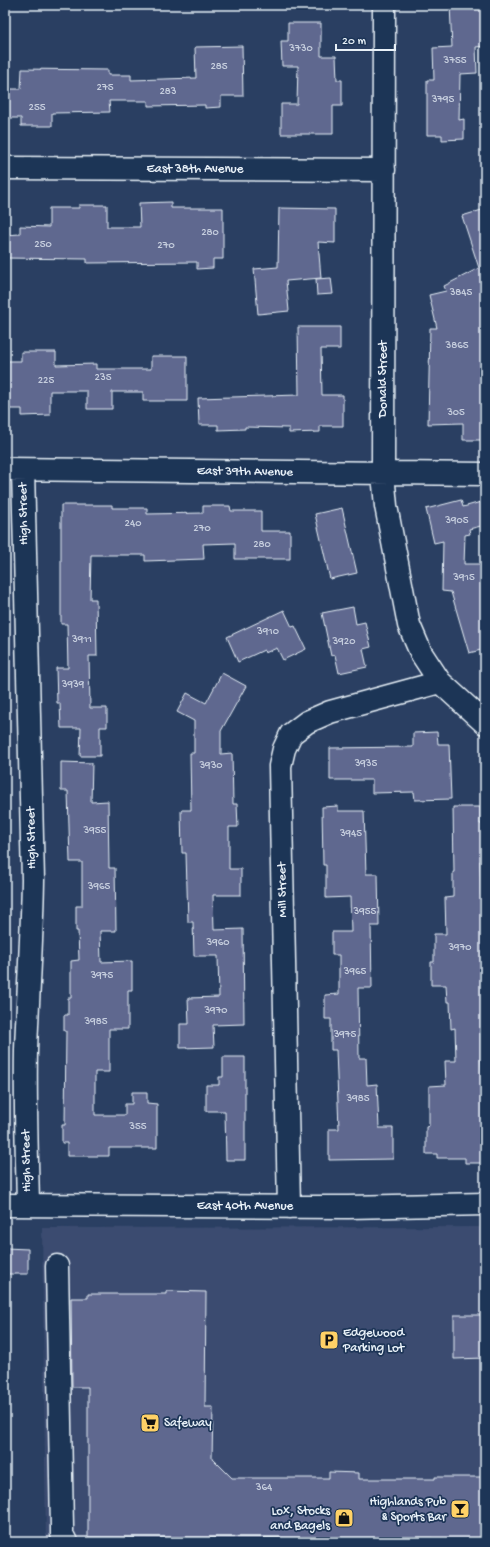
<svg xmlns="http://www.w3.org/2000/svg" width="490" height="1547" font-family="'Gochi Hand',sans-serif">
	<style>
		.built { fill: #3a4b70 }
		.building { fill: #5f678f; stroke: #e8f1f8 }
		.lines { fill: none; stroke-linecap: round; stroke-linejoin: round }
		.minor-casing { stroke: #e8f1f8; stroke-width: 25 }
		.minor { stroke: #1d3557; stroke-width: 22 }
		.labels { text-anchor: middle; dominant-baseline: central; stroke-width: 3.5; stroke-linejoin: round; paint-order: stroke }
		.number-label { font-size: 11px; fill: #c6cede }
		.street-label { font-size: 13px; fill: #e8f1f8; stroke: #1d3557 }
		.poi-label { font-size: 13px; fill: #e8f1f8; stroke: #1d3557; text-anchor: start }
	</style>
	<rect width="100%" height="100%" fill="#2a3f62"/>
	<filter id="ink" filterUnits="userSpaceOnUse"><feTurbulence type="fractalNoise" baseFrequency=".025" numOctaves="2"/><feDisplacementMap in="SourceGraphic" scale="8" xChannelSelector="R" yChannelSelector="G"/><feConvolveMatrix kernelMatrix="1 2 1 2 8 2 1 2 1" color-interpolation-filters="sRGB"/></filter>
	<g filter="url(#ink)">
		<path class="built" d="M485,1227V1542H46L42,1228Z"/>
		<path class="building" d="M450,5H485V46L476,47L477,73L460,74L459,120L464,119V139L442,140V135H427V80H434L433,48L452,47Z
			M288,23H321V56H336L337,80H342V106H333V134H281V104H297L298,66H282L281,41H288Z
			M242,46L243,96H221V107L205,108V105L148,106V101H109L110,112L52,113V126H21V118H5V89H21L22,69L108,70V75H131V80L196,78L195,47Z
			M171,202V208H223V259H213V268L197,269V262L87,263V259L5,258V235L20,234V226L49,227V208H79V205H107V227H140L139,203Z
			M279,208L335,209V243L318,242L321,278L286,281L289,311L258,314L254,269L278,267Z
			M485,209V440H463V423L428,424L430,328H437L429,295L446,291L444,286L479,268L462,216Z
			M331,278L333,294L317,295L316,279Z
			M298,327H340V349H321L322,395H343V426H320V432L289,433V428L245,427V429L218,430V425H199L198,398L299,395Z
			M21,352H56V365L96,364V369H151V356H187V401H143V392H112V409H87V391H50V415L22,416V409H5V361H21Z
			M461,500L463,507L481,502L485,518V525L469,529L470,534L465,535L464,564H485V649L469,653L451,592L442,591L443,541L434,543L426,509Z
			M61,505H112V508H147V514L203,513V506H230L231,511H261V531H290V559H235V543L203,544L204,559L145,561V555H91L90,599H96L97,656H89L90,708H107V727H100V756H80L81,728H61L60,703H57L56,668H68L67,624H61Z
			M342,508L357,573L330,579L315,514Z
			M353,607L356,624L365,622L371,647L363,649L367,667L339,673L335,655L331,656L322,613Z
			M284,610L292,627L295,626L306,649L283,660L277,648L265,653L264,650L238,662L227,637Z
			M222,673L246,686L221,731V754L232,753L233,804H237L238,827H229V869H241V895H213L214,930L243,929L244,1024L213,1025L214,1047L180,1048V1024H189L188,998L219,997L218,956H194L193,922H188L186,853H182L181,810H191L190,753H194V721L177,712L187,693L206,703Z
			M437,732L438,744H449L451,799L415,800L414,792L372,793V780H330V748L413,747V733Z
			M61,762L92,763L91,802L108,801L109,868H115L116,931H100L101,962L132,961V990H128V1029H109V1072H95V1115H125V1104H132V1092H147V1103L157,1104V1148H109V1156H67V1143H62V1125H65L66,1031H64V1015H68V998H71V961L79,960L78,931H76V906H82V862H70L68,791H61Z
			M338,806V811H364L366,874H378L379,926H371L372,988H358L359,1058H366L367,1085L377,1084L379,1128H393V1159L329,1160V1129H339L336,1050H331V1019H325V995L339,994V955H332V932H351L350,897L326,898V865H323L322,807Z
			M453,807H480V824H483V861H480L481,895H485V1014H481V1060L483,1089H485V1163H465V1158H437V1154H426V1127L429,1126V1086L446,1085L445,1061H456L455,1028L451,1029L450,1002H447L446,985H431V962H434V934H446L445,898L453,897V872H454Z
			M223,1057H245V1160H226L225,1111H206V1085H219V1077H223Z
			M5,1248L28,1249V1274H5Z
			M166,1291L206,1292L205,1407H213L212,1458L232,1478H329V1472L359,1473V1479H435V1477H485V1539H466V1542H432V1538L88,1537V1387H72L71,1298H88V1294H166Z
			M454,1315H485V1358L454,1359Z"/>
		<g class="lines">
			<g class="minor-casing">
				<path id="minor" d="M384,5L383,474L386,506L409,625L421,653L440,682L485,723
					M5,168L384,170
					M5,469L485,474
					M23,470L33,880C32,937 28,994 26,1050C25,1102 27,1154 28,1205
					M5,1205L348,1207L485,1204
					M289,1207L280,766L284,749L291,734L307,722L330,712L440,682
					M57,1266L62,1528V1534L66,1542"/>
			</g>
			<use href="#minor" class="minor"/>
		</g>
	</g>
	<defs>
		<g id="parking-square" transform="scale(1)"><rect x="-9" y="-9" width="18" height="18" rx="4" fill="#ffd166" stroke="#1d3557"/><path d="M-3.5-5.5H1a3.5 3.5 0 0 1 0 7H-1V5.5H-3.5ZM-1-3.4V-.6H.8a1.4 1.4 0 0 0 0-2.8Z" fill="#111"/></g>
		<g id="supermarket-square" transform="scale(1)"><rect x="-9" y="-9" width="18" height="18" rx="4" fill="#ffd166" stroke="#1d3557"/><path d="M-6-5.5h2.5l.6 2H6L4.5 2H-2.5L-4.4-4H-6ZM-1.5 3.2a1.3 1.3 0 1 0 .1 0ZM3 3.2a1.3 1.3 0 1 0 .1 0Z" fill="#111"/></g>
		<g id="bar-square" transform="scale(1)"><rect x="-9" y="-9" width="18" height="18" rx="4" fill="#ffd166" stroke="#1d3557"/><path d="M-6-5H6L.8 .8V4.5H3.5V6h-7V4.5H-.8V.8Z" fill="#111"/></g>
		<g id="shop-square" transform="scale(1)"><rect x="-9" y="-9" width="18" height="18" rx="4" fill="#ffd166" stroke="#1d3557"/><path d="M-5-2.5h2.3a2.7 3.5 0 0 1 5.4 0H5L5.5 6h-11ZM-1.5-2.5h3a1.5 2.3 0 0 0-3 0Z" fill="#111"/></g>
	</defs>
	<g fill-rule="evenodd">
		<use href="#parking-square" x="329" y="1340"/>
		<use href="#supermarket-square" x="150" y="1423"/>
		<use href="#bar-square" x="460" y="1509"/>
		<use href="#shop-square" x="344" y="1518"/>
	</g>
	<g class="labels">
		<g class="number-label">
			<text x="301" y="49">3730</text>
			<text x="455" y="61">3755</text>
			<text x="219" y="67">285</text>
			<text x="105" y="88">275</text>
			<text x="168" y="92">283</text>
			<text x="443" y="100">3795</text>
			<text x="37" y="108">255</text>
			<text x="210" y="233">280</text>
			<text x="43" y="245">250</text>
			<text x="166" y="246">270</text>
			<text x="461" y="293">3845</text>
			<text x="457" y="346">3865</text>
			<text x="103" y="378">235</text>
			<text x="46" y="381">225</text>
			<text x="456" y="413">305</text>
			<text x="457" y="521">3905</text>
			<text x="133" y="524">240</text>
			<text x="202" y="529">270</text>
			<text x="262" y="545">280</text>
			<text x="464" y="578">3915</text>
			<text x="268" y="632">3910</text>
			<text x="82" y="640">3911</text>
			<text x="344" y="642">3920</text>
			<text x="73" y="685">3939</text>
			<text x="366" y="764">3935</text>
			<text x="211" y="766">3930</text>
			<text x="95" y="831">3955</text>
			<text x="351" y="834">3945</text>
			<text x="99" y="887">3965</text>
			<text x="365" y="912">3955</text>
			<text x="218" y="943">3960</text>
			<text x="460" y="948">3970</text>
			<text x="355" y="972">3965</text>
			<text x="102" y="976">3975</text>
			<text x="216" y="1011">3970</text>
			<text x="96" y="1022">3985</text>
			<text x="345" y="1035">3975</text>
			<text x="358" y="1099">3985</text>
			<text x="138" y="1127">355</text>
			<text x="264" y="1488">364</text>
		</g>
		<g class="street-label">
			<text x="195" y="169">East 38th Avenue</text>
			<text transform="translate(383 379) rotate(-90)">Donald Street</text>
			<text transform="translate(245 472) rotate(1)">East 39th Avenue</text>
			<text transform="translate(24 514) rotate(-91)">High Street</text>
			<text transform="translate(32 838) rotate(-91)">High Street</text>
			<text transform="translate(283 890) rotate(-91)">Mill Street</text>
			<text transform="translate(27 1161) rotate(-91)">High Street</text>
			<text x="245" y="1206">East 40th Avenue</text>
		</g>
		<g class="poi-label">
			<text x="343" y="1333">Edgewood<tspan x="343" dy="15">Parking Lot</tspan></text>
			<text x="164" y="1423">Safeway</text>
			<text x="446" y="1502" text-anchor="end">Highlands Pub<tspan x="446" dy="15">&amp; Sports Bar</tspan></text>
			<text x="330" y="1511" text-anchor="end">Lox, Stocks<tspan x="330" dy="15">and Bagels</tspan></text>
		</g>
	</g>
	<rect width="490" height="1547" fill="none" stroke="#1d3557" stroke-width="20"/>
	<rect x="10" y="10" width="470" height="1527" fill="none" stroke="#e8f1f8" stroke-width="1.5" filter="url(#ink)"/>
	<path d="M336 44v6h59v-6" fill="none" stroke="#e8f1f8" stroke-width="2"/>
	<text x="342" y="44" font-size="12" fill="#e8f1f8" stroke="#1d3557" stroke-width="3" paint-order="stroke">20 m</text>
</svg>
